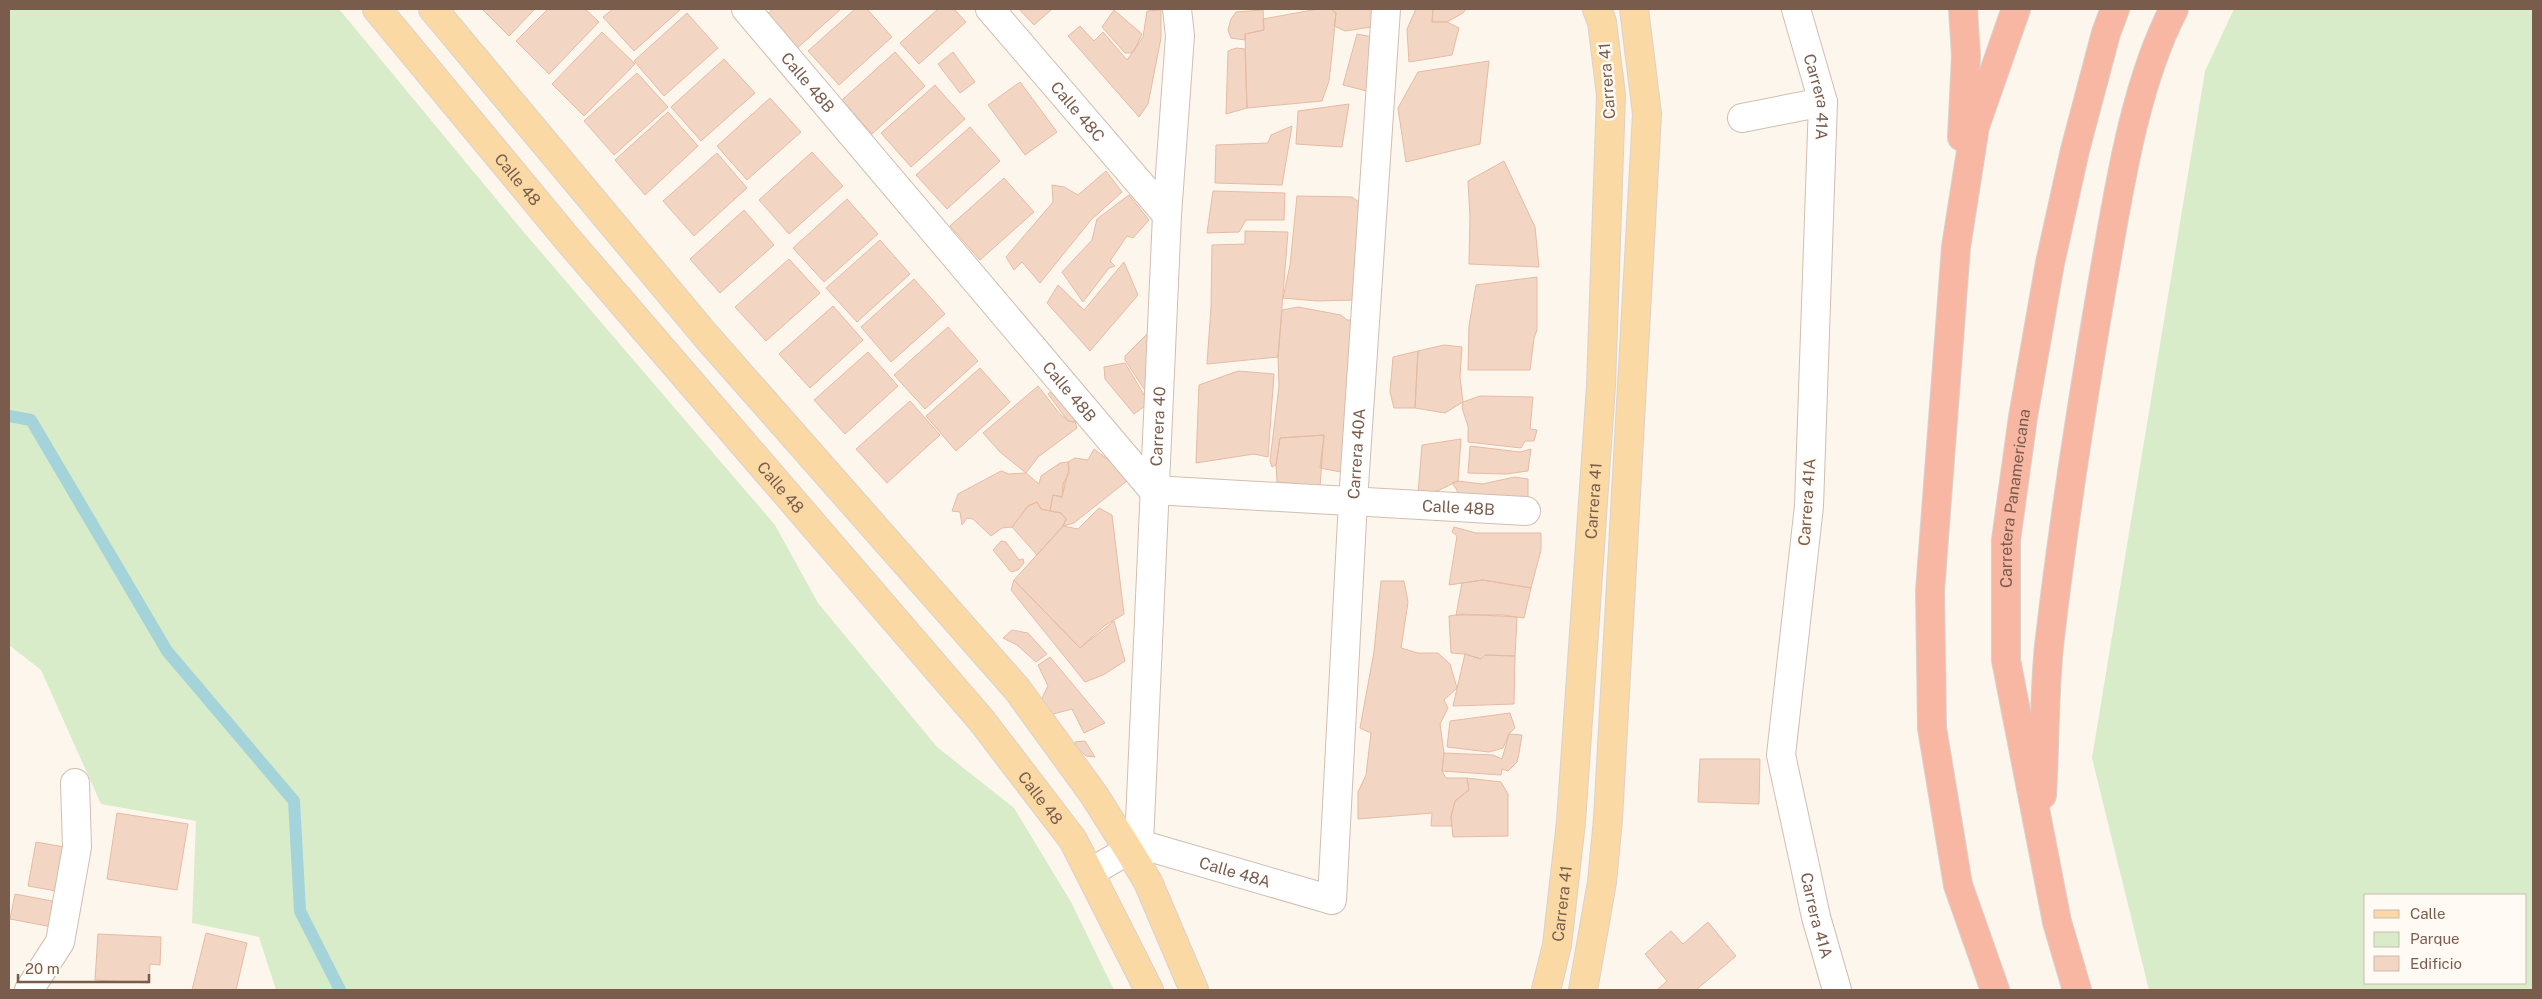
<svg xmlns="http://www.w3.org/2000/svg" width="2542" height="999" font-family="'Public Sans',sans-serif">
	<style>
		.green { fill: #d8ecc9; fill-rule: evenodd }
		.lines { fill: none; stroke-linecap: round; stroke-linejoin: round }
		.stream { stroke: #a5d3da; stroke-width: 12 }
		.building { fill: #f3d5c3; stroke: #e6bba3 }
		.minor-casing { stroke: #d1beb0; stroke-width: 30 }
		.major-casing { stroke: #dad1cd; stroke-width: 30 }
		.highway-casing { stroke: #dad1cd; stroke-width: 30 }
		.minor { stroke: #fff; stroke-width: 28 }
		.major { stroke: #fbd9a5; stroke-width: 28 }
		.highway { stroke: #f7b7a3; stroke-width: 28 }
		.labels { text-anchor: middle; dominant-baseline: central; stroke-width: 5; stroke-linejoin: round; paint-order: stroke }
		.street-label { font-size: 16px; fill: #7a5c4d; stroke: #fffaf3 }
	</style>
	<rect width="100%" height="100%" fill="#fdf6ec"/>
	<path class="green" d="M9,9H339L516,223L775,525L818,603L937,747L1014,808L1071,902L1114,990H276L259,937L192,923L196,821L101,804L41,670L9,645Z
		M2234,9H2533V990H2149L2092,758L2205,71ZM2366,895H2526V983H2366Z"/>
	<g class="lines">
		<path class="stream" d="M9,416L31,420L167,651L294,801L300,911L340,990"/>
	</g>
	<path class="building" d="M482,9H535L509,36Z
		M548,9H585L599,22L549,74L516,41Z
		M613,9H681L634,51L603,17Z
		M773,9H841L795,50L765,16Z
		M855,9H867L892,37L839,85L808,51Z
		M938,9H954L966,22L919,64L900,43Z
		M1019,9H1052L1034,25Z
		M1331,9L1336,13L1332,54L1329,81L1322,101L1247,108L1245,34L1264,30L1263,19L1318,9Z
		M1331,9H1380L1378,26L1345,31L1334,26L1336,13Z
		M1416,9H1433L1432,22H1447L1459,28L1452,55L1409,62L1407,29Z
		M1433,9H1466L1463,13L1447,22H1432Z
		M1114,10L1142,34L1134,51L1130,53H1125L1102,27Z
		M1161,10V38L1148,104L1139,117L1068,36L1080,26L1094,41L1103,32L1127,60L1143,37L1147,11Z
		M1263,10L1264,30L1245,34V40L1231,38L1228,30L1231,19L1236,12Z
		M687,13L718,48L664,96L634,61Z
		M602,32L635,64L584,116L552,84Z
		M1357,34L1378,38L1371,92L1343,85Z
		M1236,48L1245,49L1247,108L1226,114L1228,51Z
		M895,52L925,86L872,134L842,100Z
		M953,52L975,82L960,93L938,64Z
		M724,59L755,93L701,141L671,107Z
		M1489,61L1480,144L1406,162L1398,108L1418,72Z
		M637,73L668,107L614,155L584,121Z
		M1020,82L1057,132L1025,155L988,105Z
		M935,85L965,119L911,167L881,133Z
		M770,98L801,132L747,180L717,146Z
		M1349,104L1342,147L1296,144L1298,111Z
		M668,112L698,146L645,195L615,160Z
		M1292,126L1282,185L1215,183L1216,145L1268,143L1271,135Z
		M970,127L1000,161L947,209L916,175Z
		M812,152L843,186L789,234L759,200Z
		M717,153L747,188L694,236L663,201Z
		M1504,161L1535,227L1539,267L1469,264L1470,217L1468,181Z
		M1106,171L1122,192L1091,220L1040,283L1022,262L1014,270L1006,257L1053,202L1052,185L1064,187L1078,195Z
		M1004,178L1034,212L980,260L950,226Z
		M1213,191L1285,193L1284,220H1246L1239,232L1207,233Z
		M1129,195L1149,220L1133,238L1127,236L1110,261L1115,266L1109,268L1083,302L1062,272L1092,240L1097,219Z
		M1297,196L1352,197L1360,203L1354,300L1317,301L1283,298L1290,265Z
		M847,199L878,234L824,282L793,248Z
		M744,210L774,245L720,293L690,259Z
		M1245,231L1288,232L1278,357L1207,364L1211,307L1212,245L1245,244Z
		M880,240L910,274L857,322L826,288Z
		M789,259L820,293L766,341L735,307Z
		M1124,262L1138,295L1090,351L1047,303L1058,285L1084,310Z
		M1537,277V330L1534,338L1530,370H1468L1469,326L1476,285Z
		M914,279L945,314L891,362L861,327Z
		M833,306L863,340L810,388L779,354Z
		M1298,307L1341,315L1347,320H1354L1351,474L1320,468L1324,435L1280,438L1276,465L1272,467L1270,461L1279,386L1278,357L1282,310Z
		M1155,326L1148,395L1125,360V356Z
		M948,327L978,361L925,409L894,375Z
		M1444,345L1462,347L1460,377L1463,402L1445,413L1415,408L1418,351Z
		M1418,351L1415,408H1394L1390,392L1393,357Z
		M868,352L898,386L845,434L814,400Z
		M1125,363L1149,403L1134,414L1105,379L1104,367Z
		M980,368L1010,402L956,451L926,416Z
		M1238,371L1274,374L1268,457L1254,454L1196,463L1199,385Z
		M1038,386L1059,413L1068,421L1075,422L1077,428L1038,457L1026,473L1000,452L983,433Z
		M1056,388L1080,418L1075,422L1068,421L1048,394Z
		M1480,396L1533,397L1530,429L1537,430L1534,441H1525L1521,448L1468,442V426L1462,408L1463,402Z
		M910,401L940,435L887,483L856,449Z
		M1324,435L1320,486L1277,482L1276,465L1280,438Z
		M1461,439L1458,481L1433,493L1418,494L1422,445Z
		M1470,446L1520,452L1531,449L1528,471L1506,474L1468,473Z
		M1094,449L1118,467L1128,480L1074,523L1063,526L1066,519L1061,513L1050,511L1053,495L1062,497L1063,484L1069,473L1068,462L1075,458L1088,460Z
		M1068,462L1069,468L1062,497L1053,495L1050,511L1041,509L1037,502L1028,506L1012,527L1002,528L991,536L973,519L967,518L962,525L960,512L952,511L958,494L1001,471L1009,474L1026,473L1039,484L1041,476L1060,463Z
		M1515,477L1528,479V506L1458,504L1457,490L1452,483L1458,481L1482,484Z
		M1037,502L1041,509L1061,513L1066,519L1063,526L1037,555L1012,527L1028,506Z
		M1099,508L1112,515L1124,614L1104,626L1080,648L1014,580L1063,526L1078,529Z
		M1454,527L1476,533H1541V550L1531,588L1483,580L1449,585L1457,536L1452,532Z
		M1001,541L1006,542L1019,560L1023,559L1024,563L1018,570L1011,572L993,550Z
		M1014,580L1080,648L1114,621L1125,661L1103,675L1085,682L1011,590Z
		M1483,580L1531,588L1524,618L1503,615H1456L1462,583Z
		M1381,581H1404L1408,602L1401,648L1418,653H1438L1450,664L1457,688L1444,700L1448,708L1440,724L1444,753L1442,771L1446,778H1467L1469,790L1455,801L1451,817L1452,826H1431L1432,813L1358,819V792L1366,775L1371,733L1360,728L1374,652Z
		M1462,614L1517,617L1515,656L1485,655L1481,659L1465,654L1451,653L1449,616Z
		M1012,630L1028,633L1047,654L1036,662L1017,645L1003,638Z
		M1465,654L1481,659L1485,655L1515,656L1514,704L1453,706Z
		M1050,657L1105,723L1084,733L1072,709L1053,714L1040,702L1048,686L1038,665Z
		M1510,713L1515,728L1509,734L1503,748L1489,752L1447,747L1450,721Z
		M1509,734L1522,735L1519,753L1517,762L1508,771L1502,769L1501,775L1442,771L1444,753L1493,755L1502,759Z
		M1085,741L1095,757L1086,756L1076,747L1075,742Z
		M1700,759H1760L1759,804L1698,802Z
		M1467,778L1501,782L1508,794V836L1453,837L1451,817L1455,801L1469,790Z
		M117,813L188,824L177,890L107,879Z
		M36,842L70,848L62,892L28,886Z
		M15,894L57,902L52,927L10,919Z
		M1708,922L1736,956L1696,990H1657L1667,981L1645,954L1671,931L1683,944Z
		M206,933L247,943L236,990H192Z
		M98,934L161,937L160,965L150,964L149,983L95,980Z"/>
	<g class="lines">
		<g class="minor-casing">
			<g id="minor">
				<path id="s1" d="M746,9L1153,490L1526,511"/>
				<path id="s2" d="M990,9L1167,215"/>
				<path id="s3" d="M1796,9L1823,102L1809,506L1781,755L1816,917L1837,990"/>
				<path d="M1742,118L1823,102"/>
				<path id="s4" d="M1139,844L1332,900L1353,501L1386,9"/>
				<path id="s5" d="M1139,844L1167,215L1180,36L1177,9"/>
				<path d="M1091,872L1139,844"/>
				<path d="M29,990L60,942L77,847L75,783"/>
			</g>
		</g>
		<g class="major-casing">
			<g id="major">
				<path id="s6" d="M377,9L569,241L982,721L1073,840L1149,990"/>
				<path d="M433,9L706,336L1017,689L1094,795L1128,849L1148,882L1194,990"/>
				<path id="s7" d="M1546,990L1557,945L1571,822L1601,386L1611,95L1602,22L1597,9"/>
				<path d="M1583,990L1602,882L1608,819L1647,114L1634,9"/>
			</g>
		</g>
		<g class="highway-casing">
			<g id="highway">
				<path d="M1962,137L1966,56L1963,9"/>
				<path d="M2042,795C2045,746 2044,696 2049,646C2063,524 2082,402 2103,280C2118,195 2134,85 2174,9"/>
				<path d="M1995,990L1958,885L1932,728L1930,591L1956,247L1975,126L2016,9"/>
				<path id="s8" d="M2077,990L2057,922L2006,660V540L2023,417L2050,263L2075,150L2106,33L2115,9"/>
			</g>
		</g>
		<use href="#minor" class="minor"/>
		<use href="#major" class="major"/>
		<use href="#highway" class="highway"/>
	</g>
	<g class="labels">
		<g class="street-label">
			<text transform="translate(1607 81) rotate(-94)">Carrera 41</text>
			<text stroke="none"><textPath href="#s1" startOffset="96">Calle 48B</textPath></text>
			<text stroke="none"><textPath href="#s3" startOffset="91">Carrera 41A</textPath></text>
			<text stroke="none"><textPath href="#s2" startOffset="135">Calle 48C</textPath></text>
			<text stroke="none"><textPath href="#s6" startOffset="221">Calle 48</textPath></text>
			<text stroke="none"><textPath href="#s1" startOffset="501">Calle 48B</textPath></text>
			<text stroke="none"><textPath href="#s5" startOffset="418">Carrera 40</textPath></text>
			<text stroke="none"><textPath href="#s4" startOffset="648">Carrera 40A</textPath></text>
			<text stroke="none"><textPath href="#s6" startOffset="626">Calle 48</textPath></text>
			<text stroke="none"><textPath href="#s8" startOffset="500">Carretera Panamericana</textPath></text>
			<text stroke="none"><textPath href="#s7" startOffset="492">Carrera 41</textPath></text>
			<text transform="translate(1807 502) rotate(-86)">Carrera 41A</text>
			<text stroke="none"><textPath href="#s1" startOffset="936">Calle 48B</textPath></text>
			<text stroke="none"><textPath href="#s6" startOffset="1031">Calle 48</textPath></text>
			<text stroke="none"><textPath href="#s4" startOffset="100">Calle 48A</textPath></text>
			<text stroke="none"><textPath href="#s7" startOffset="88">Carrera 41</textPath></text>
			<text stroke="none"><textPath href="#s3" startOffset="916">Carrera 41A</textPath></text>
		</g>
	</g>
	<rect width="2542" height="999" fill="none" stroke="#7a5c4d" stroke-width="20"/>
	<rect x="2364" y="894" width="162" height="90" fill="#fffaf3" stroke="#cabbb1"/>
	<rect x="2374" y="910" width="25" height="8" fill="#fbd9a5" stroke="#cabbb1"/>
	<text x="2410" y="919" font-size="15" fill="#7a5c4d">Calle</text>
	<rect x="2374" y="932" width="25" height="15" fill="#d8ecc9" stroke="#cabbb1"/>
	<text x="2410" y="944" font-size="15" fill="#7a5c4d">Parque</text>
	<rect x="2374" y="956" width="25" height="15" fill="#f3d5c3" stroke="#cabbb1"/>
	<text x="2410" y="969" font-size="15" fill="#7a5c4d">Edificio</text>
	<path d="M18 974v8h131v-8" fill="none" stroke="#7a5c4d" stroke-width="2.5"/>
	<text x="25" y="974" font-size="15" fill="#7a5c4d" stroke="#fffaf3" stroke-width="4" paint-order="stroke">20 m</text>
</svg>
